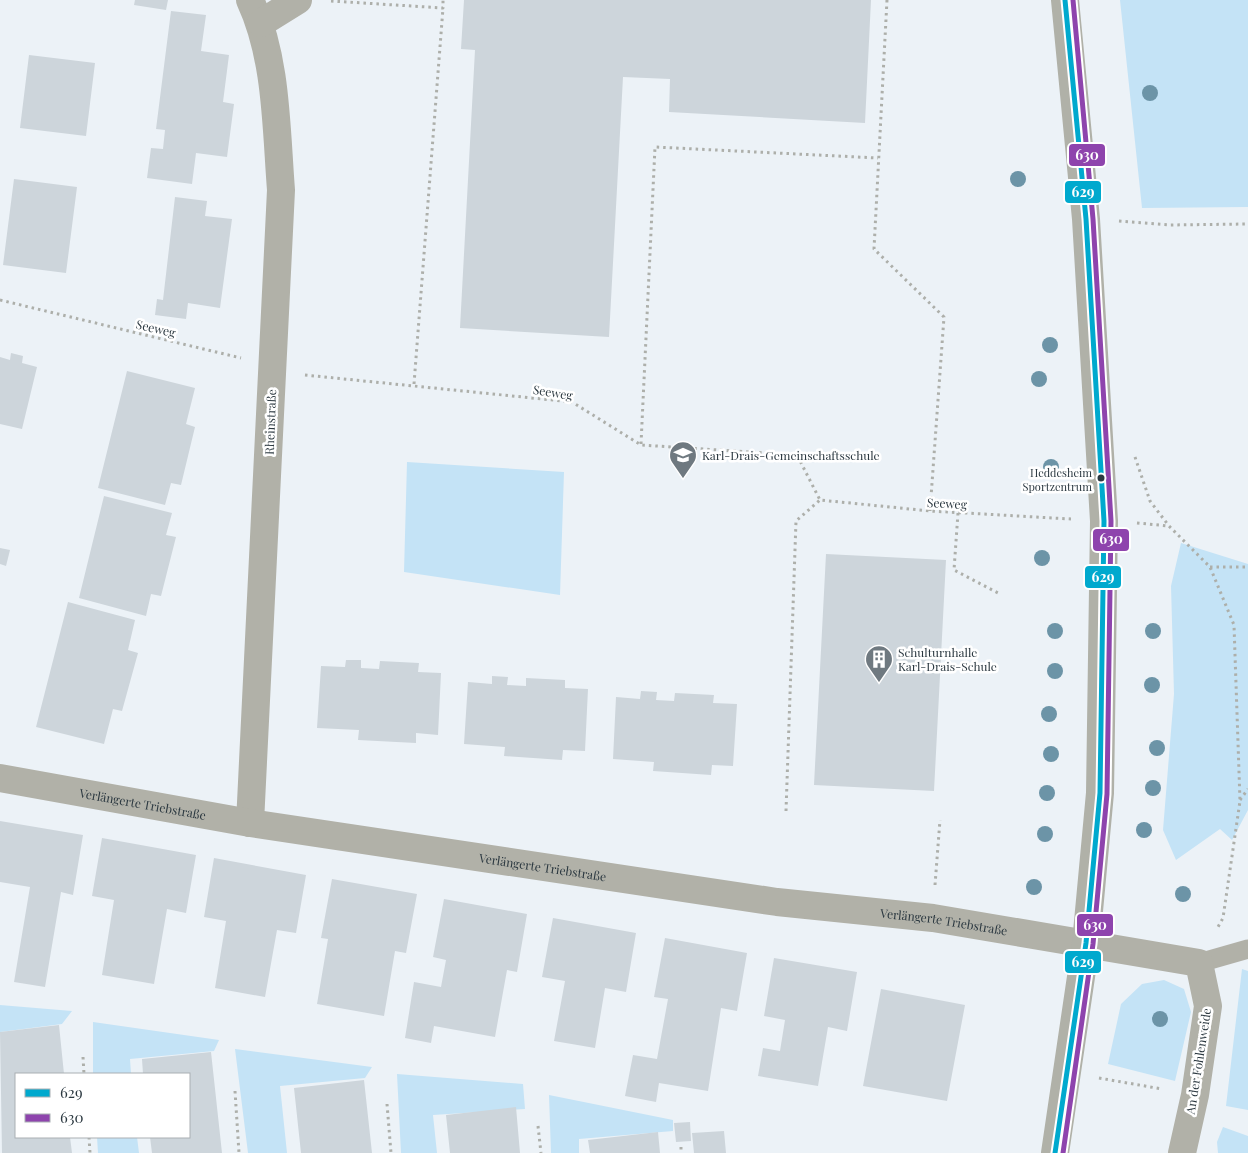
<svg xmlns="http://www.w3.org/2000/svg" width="1248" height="1153" font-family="'Playfair Display',serif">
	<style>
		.green { fill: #c4e3f6 }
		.building { fill: #cdd5db }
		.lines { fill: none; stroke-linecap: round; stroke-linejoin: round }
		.path { stroke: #adafaa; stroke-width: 3; stroke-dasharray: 2.5 4; stroke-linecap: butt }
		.service { stroke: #b1b1a8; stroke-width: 19 }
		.minor { stroke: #b1b1a8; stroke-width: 28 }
		.secondary { stroke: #b0b1a8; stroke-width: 28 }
		.bus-1-casing { stroke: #fff; stroke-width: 9 }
		.bus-2-casing { stroke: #fff; stroke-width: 9 }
		.bus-1 { stroke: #00a9ce; stroke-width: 5 }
		.bus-2 { stroke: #8e44ad; stroke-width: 5 }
		.tree { fill: #6c94a7 }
		.bus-dot { fill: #2b3840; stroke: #fff; stroke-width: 2 }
		.labels { text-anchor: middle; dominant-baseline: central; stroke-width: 5; stroke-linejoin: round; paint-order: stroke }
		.bus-label { font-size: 11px; fill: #2b3840; stroke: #fff; text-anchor: end }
		.street-label { font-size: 12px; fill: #2b3840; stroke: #fff }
		.poi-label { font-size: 12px; fill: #2b3840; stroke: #fff; text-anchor: start }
		.line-badge { stroke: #fff; stroke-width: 2 }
		.badge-label { font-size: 14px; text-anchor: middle; font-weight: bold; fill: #fff }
	</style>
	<rect width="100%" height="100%" fill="#ecf2f7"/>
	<path class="green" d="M1120,0H1248V207L1142,208Z
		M407,462L564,472L560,595L404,572Z
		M1181,543L1248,564V810L1232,840L1220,829L1176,860L1163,830L1174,694L1171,586Z
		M1242,969L1248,971V1110L1226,1106Z
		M1164,980L1184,989L1191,1012L1175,1081L1108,1064L1121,1004L1142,984Z
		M0,1005L72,1011L62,1024L0,1032Z
		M93,1022L219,1040L214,1051L130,1059L131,1074H93Z
		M235,1049L372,1067L365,1078L280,1086L287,1153H248Z
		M397,1074L523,1084L525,1109L433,1115L437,1153H401Z
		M549,1095L673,1120V1131L579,1139V1153H551Z
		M1223,1127L1248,1136V1153H1218L1217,1142Z
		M97,1137H137L139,1153H98Z"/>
	<path class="building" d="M135,0H168L166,10L134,5Z
		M464,0H871L865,123L669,112L670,79L623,77L609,337L460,328L475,50L461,49Z
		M171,11L206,15L201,51L229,55L223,102L234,104L227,157L196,153L192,184L147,178L151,148L163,149L165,130L156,129Z
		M29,55L95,63L86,136L20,128Z
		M14,179L77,187L66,273L3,265Z
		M175,197L207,201L205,216L232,219L220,308L188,303L186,319L155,315L157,299L163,300Z
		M11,353L23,356L22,363L37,367L22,429L0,424V357L10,360Z
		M127,371L195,388L186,424L195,427L181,485L171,483L165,505L98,488Z
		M104,496L172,513L166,535L176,537L161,596L151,594L146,616L79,598Z
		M0,548L10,550L6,566L0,564Z
		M826,554L946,560L934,791L814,785Z
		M68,602L135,620L128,650L138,653L122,711L113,709L104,744L36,727Z
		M346,660H361V668L379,669L380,661L419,663L418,672L441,673L438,735L416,733V743L358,740L359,730L317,728L321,666L345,667Z
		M492,676L508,677L507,685L526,686V678L565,680V688L588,689L585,751L563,750L562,760L504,756L505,747L464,744L468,682L492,684Z
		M641,691L657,692L656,700L674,701L675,693L714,695L713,703L737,704L733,766L712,765L711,775L653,771L654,762L613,759L616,697L640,699Z
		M0,821L83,835L73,895L61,892L45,987L14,982L30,887L0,882Z
		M102,838L196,855L186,913L167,909L154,984L102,975L114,900L92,896Z
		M214,858L306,875L296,933L277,930L265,997L215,988L226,921L204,917Z
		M332,879L417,894L406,953L395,951L384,1016L317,1004L328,939L321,938Z
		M444,899L527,914L517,972L507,970L495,1037L434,1026L431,1043L405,1038L414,982L441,987L446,960L433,957Z
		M553,918L636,933L626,992L605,988L595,1048L554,1041L565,981L542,977Z
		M665,938L747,953L737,1011L721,1008L708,1091L659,1083L656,1102L625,1096L633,1055L657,1059L668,999L654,997Z
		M774,958L857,972L847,1031L828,1027L818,1086L758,1076L763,1048L780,1051L785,1020L764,1016Z
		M881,989L965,1005L947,1101L863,1086Z
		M59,1025L64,1074H16V1137H70L72,1153H2L0,1032Z
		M211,1052L222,1153H152L150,1137H189V1074H143L142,1059Z
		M364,1080L372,1153H301L294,1088Z
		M516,1107L520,1153H450L446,1115Z
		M690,1122L691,1141L676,1142L674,1123Z
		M724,1131L726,1153H694L692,1133Z
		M658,1132L660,1153H590L588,1140Z"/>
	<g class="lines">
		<path class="path" d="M887,0L874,249L944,317L930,511
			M331,1L443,8V0
			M1119,221L1170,225L1248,224
			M0,300L241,358
			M305,375L572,402L641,445L797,455L820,500L930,511L1071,519
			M414,384L443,8
			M641,444L655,147L878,158
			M1135,457L1150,501L1169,526L1210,567L1234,625L1240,801L1223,918L1218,927
			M958,513L954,570L1000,594
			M1137,523L1169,526
			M1210,567H1248
			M1240,800L1248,789
			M786,811L796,521L820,500
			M935,885L940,820
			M83,1057L84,1074
			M1099,1078L1162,1089
			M235,1091L239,1153
			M387,1104L391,1153
			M538,1126L541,1153
			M89,1137L90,1153
			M681,1147V1153"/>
		<path class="service" d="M1199,963L1248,949"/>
		<g class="minor">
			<path d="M250,0C277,58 276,127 281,190L250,823"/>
			<path d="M261,23L298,0"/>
			<path id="s1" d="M0,778L250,823L777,902L933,918L1199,963L1208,1006L1195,1095L1182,1153"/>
		</g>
		<path class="secondary" d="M1055,1153L1086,943L1100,793L1104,521L1086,219L1065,0"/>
		<g class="bus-1-casing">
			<path id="bus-1" d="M1055,1153L1086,943L1100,793L1104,521L1086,219L1065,0"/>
		</g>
		<g class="bus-2-casing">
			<path id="bus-2" d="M1063,1153L1093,944L1107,794L1111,521L1093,219L1073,0"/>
		</g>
		<use href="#bus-1" class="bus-1"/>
		<use href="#bus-2" class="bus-2"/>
	</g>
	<g class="tree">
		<circle cx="1150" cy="93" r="8"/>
		<circle cx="1018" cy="179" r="8"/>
		<circle cx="1050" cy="345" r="8"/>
		<circle cx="1039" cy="379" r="8"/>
		<circle cx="1051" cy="467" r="8"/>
		<circle cx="1042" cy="558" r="8"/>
		<circle cx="1055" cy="631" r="8"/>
		<circle cx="1153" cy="631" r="8"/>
		<circle cx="1055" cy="671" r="8"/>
		<circle cx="1152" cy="685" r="8"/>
		<circle cx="1049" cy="714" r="8"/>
		<circle cx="1157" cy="748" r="8"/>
		<circle cx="1051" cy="754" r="8"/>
		<circle cx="1153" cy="788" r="8"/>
		<circle cx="1047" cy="793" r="8"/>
		<circle cx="1144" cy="830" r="8"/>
		<circle cx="1045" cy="834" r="8"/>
		<circle cx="1034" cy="887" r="8"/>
		<circle cx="1183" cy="894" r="8"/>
		<circle cx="1160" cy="1019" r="8"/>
	</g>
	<defs>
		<g id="school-pin" transform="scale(1.4375)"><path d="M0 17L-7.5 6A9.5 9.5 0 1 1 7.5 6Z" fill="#6f7980" stroke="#fff"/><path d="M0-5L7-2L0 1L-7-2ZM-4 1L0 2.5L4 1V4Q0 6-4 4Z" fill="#fff"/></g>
		<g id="building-pin" transform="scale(1.4375)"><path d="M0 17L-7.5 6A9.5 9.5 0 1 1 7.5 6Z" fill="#6f7980" stroke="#fff"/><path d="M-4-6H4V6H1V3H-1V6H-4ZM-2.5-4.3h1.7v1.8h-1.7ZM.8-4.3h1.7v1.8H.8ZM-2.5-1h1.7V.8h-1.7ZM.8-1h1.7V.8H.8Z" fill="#fff"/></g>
	</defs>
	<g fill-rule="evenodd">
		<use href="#school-pin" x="683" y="455"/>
		<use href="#building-pin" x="879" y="659"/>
	</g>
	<circle class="bus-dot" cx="1101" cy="478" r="4.5"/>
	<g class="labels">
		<g class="bus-label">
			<text x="1092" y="472">Heddesheim<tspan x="1092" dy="14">Sportzentrum</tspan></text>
		</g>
		<g class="street-label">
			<text transform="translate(156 328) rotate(13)">Seeweg</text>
			<text transform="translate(553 392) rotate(9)">Seeweg</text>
			<text transform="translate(270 422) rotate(-88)">Rheinstraße</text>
			<text transform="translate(947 503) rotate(3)">Seeweg</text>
			<text stroke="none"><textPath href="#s1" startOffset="145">Verlängerte Triebstraße</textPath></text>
			<text stroke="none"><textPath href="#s1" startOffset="550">Verlängerte Triebstraße</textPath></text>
			<text stroke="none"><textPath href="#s1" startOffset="955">Verlängerte Triebstraße</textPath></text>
			<text transform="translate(1198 1061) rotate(-81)">An der Fohlenweide</text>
		</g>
		<g class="poi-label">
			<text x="702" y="455">Karl-Drais-Gemeinschaftsschule</text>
			<text x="898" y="652">Schulturnhalle<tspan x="898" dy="14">Karl-Drais-Schule</tspan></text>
		</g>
	</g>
	<g class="line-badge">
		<rect x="1068" y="143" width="38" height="24" rx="5" fill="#8e44ad"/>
		<rect x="1064" y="180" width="38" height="24" rx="5" fill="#00a9ce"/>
		<rect x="1092" y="528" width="38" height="24" rx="5" fill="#8e44ad"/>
		<rect x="1084" y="565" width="38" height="24" rx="5" fill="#00a9ce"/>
		<rect x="1076" y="913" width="38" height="24" rx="5" fill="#8e44ad"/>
		<rect x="1064" y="950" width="38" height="24" rx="5" fill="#00a9ce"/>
	</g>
	<g class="badge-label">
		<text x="1087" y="160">630</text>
		<text x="1083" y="197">629</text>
		<text x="1111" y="544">630</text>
		<text x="1103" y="582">629</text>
		<text x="1095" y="930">630</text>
		<text x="1083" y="967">629</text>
	</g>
	<rect x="15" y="1073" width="175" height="65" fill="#ffffff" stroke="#aaafb3"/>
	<rect x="25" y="1089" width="25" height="8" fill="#00a9ce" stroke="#aaafb3"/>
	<text x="60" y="1098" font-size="15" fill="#2b3840">629</text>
	<rect x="25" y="1114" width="25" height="8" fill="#8e44ad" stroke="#aaafb3"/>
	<text x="60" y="1123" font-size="15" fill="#2b3840">630</text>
</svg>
